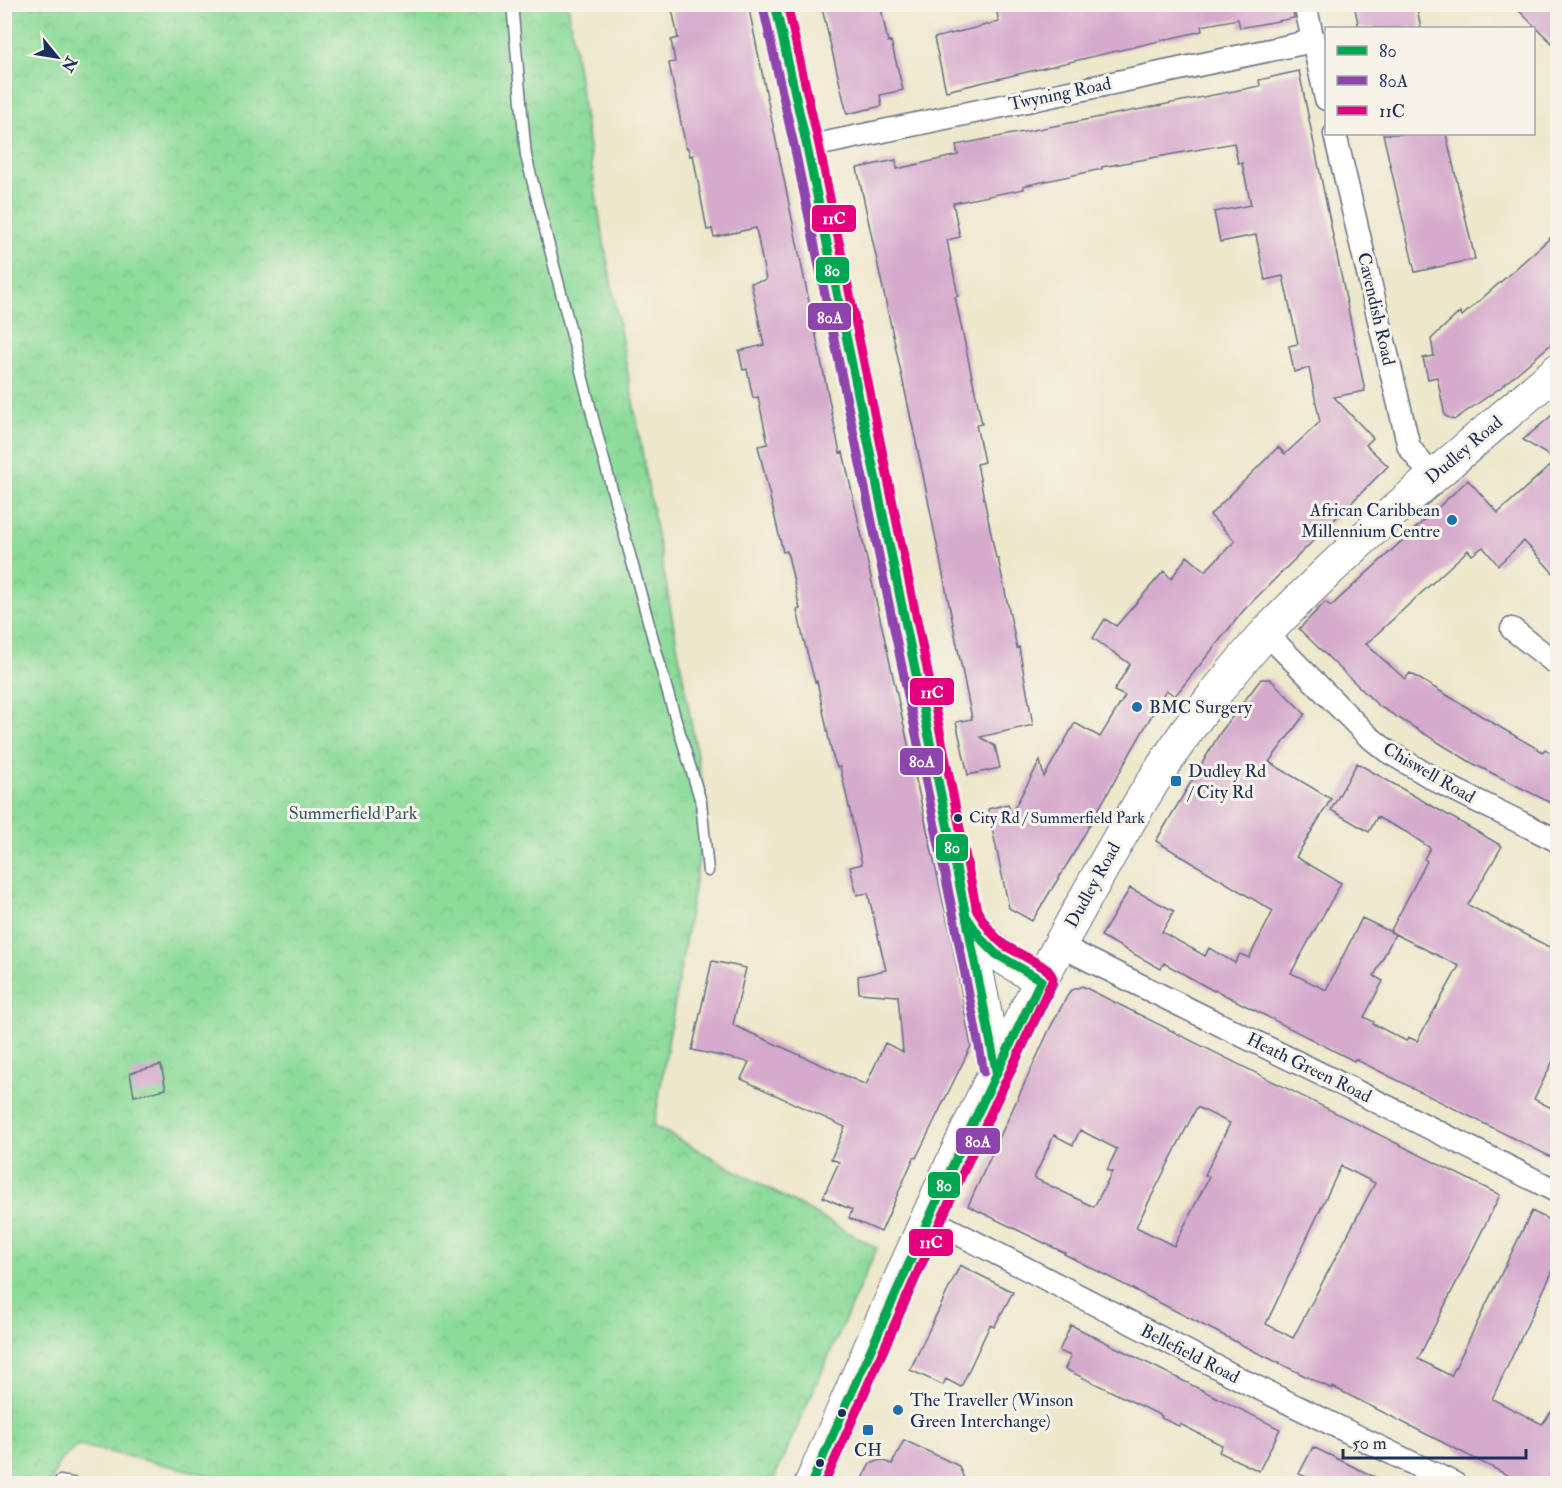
<svg xmlns="http://www.w3.org/2000/svg" width="1562" height="1488" font-family="'IM FELL Double Pica',serif">
	<style>
		.park { fill: url(#park-crowns); stroke: #54857c; stroke-width: 1.5 }
		.building { fill: #d5aacc; fill-rule: evenodd }
		.lines { fill: none; stroke-linecap: round; stroke-linejoin: round }
		.lane-casing { stroke: #646f84; stroke-width: 13 }
		.street-casing { stroke: #646f84; stroke-width: 25 }
		.primary-casing { stroke: #646f84; stroke-width: 35 }
		.lane { stroke: #fff; stroke-width: 10 }
		.street { stroke: #fff; stroke-width: 22 }
		.primary { stroke: #fff; stroke-width: 33 }
		.bus-1-casing { stroke: #f7f3e8; stroke-width: 14 }
		.bus-2-casing { stroke: #f7f3e8; stroke-width: 14 }
		.bus-3-casing { stroke: #f7f3e8; stroke-width: 14 }
		.bus-1 { stroke: #00a651; stroke-width: 9 }
		.bus-2 { stroke: #8e44ad; stroke-width: 9 }
		.bus-3 { stroke: #e5007d; stroke-width: 9 }
		.poi-dot { fill: #1f6fb2; stroke: #f7f3e8; stroke-width: 2 }
		.bus-dot { fill: #1b2f5e; stroke: #f7f3e8; stroke-width: 2 }
		.labels { text-anchor: middle; dominant-baseline: central; stroke-width: 6; stroke-linejoin: round; paint-order: stroke }
		.bus-label { font-size: 16px; fill: #1b2f5e; stroke: #f7f3e8; text-anchor: start }
		.street-label { font-size: 18px; fill: #1b2f5e; stroke: #f7f3e8 }
		.poi-label { font-size: 18px; fill: #1b2f5e; stroke: #f7f3e8; text-anchor: start }
		.park-label { font-size: 18px; fill: #375a6d; stroke: #f7f3e8 }
		.line-badge { stroke: #f7f3e8; stroke-width: 2 }
		.badge-label { font-size: 16px; text-anchor: middle; font-weight: bold; fill: #fff }
	</style>
	<defs>
		<pattern id="park-crowns" width="20" height="18" patternUnits="userSpaceOnUse" patternTransform="scale(1.5)"><rect width="20" height="18" fill="#8cdb9a"/><path d="M2 6a3 3 0 1 1 6 0M12 15a3 3 0 1 1 6 0" fill="none" stroke="#78bc87"/></pattern>
	</defs>
	<rect width="100%" height="100%" fill="#f7f3e8"/>
	<filter id="ink" filterUnits="userSpaceOnUse"><feTurbulence type="fractalNoise" baseFrequency=".0167" numOctaves="2"/><feDisplacementMap in="SourceGraphic" scale="12" xChannelSelector="R" yChannelSelector="G"/><feConvolveMatrix kernelMatrix="1 2 1 2 8 2 1 2 1" color-interpolation-filters="sRGB"/></filter>
	<filter id="wash" filterUnits="userSpaceOnUse"><feTurbulence type="fractalNoise" baseFrequency=".008" numOctaves="4" result="noise"/><feDisplacementMap in="SourceGraphic" scale="24" xChannelSelector="R" yChannelSelector="G"/><feGaussianBlur stdDeviation="1.35" result="paint"/><feColorMatrix in="noise" values="0 0 0 0 0 0 0 0 0 0 0 0 0 0 0 0 0 1.4 0 .05"/><feComposite in="paint" operator="in"/></filter>
	<g filter="url(#wash)">
		<rect width="100%" height="100%" fill="#ede7cb"/>
		<path class="park" d="M5,5H568L598,209L707,810L654,1126L877,1248L772,1483L249,1484L78,1445L59,1462L51,1483L5,1484Z"/>
		<g id="blocks">
			<path class="building" d="M671,4H748L840,453L843,452L951,937L971,1046L916,1158L914,1157L881,1232L849,1218L852,1210L823,1197L839,1162L831,1159L845,1127L741,1079L749,1062L692,1050L712,961L746,968L733,1025L866,1085L885,1043L903,1052L898,996L859,993L858,976L886,970L868,893L857,895L850,867L862,864L840,767H837L832,754L817,681L815,682L803,637L797,610L800,609L787,551L783,552L758,446L768,444L758,397L753,398L747,369L743,370L739,351L764,345L751,283L766,280L756,228L714,237L712,229L707,230L693,155L690,156L688,148H686L669,63L675,62L671,40L678,38Z
				M821,4H880L888,42L891,41L903,90L880,95L882,106L847,114Z
				M995,4H1292L1294,18L1240,28L1238,19L1201,26L1202,31L946,91L934,38L999,22Z
				M1354,4H1416L1421,28H1359Z
				M1512,4H1557V48Z
				M1299,71L1365,391L1334,397L1373,438L1366,445L1388,466L1244,610L1175,696L1166,690L1071,858L1032,921L1009,908L988,809L1008,804L1011,814L1040,761L1044,777L1075,723L1100,737L1125,696L1114,691L1130,664L1093,638L1105,619L1116,626L1164,571L1171,579L1187,556L1205,571L1235,541L1210,515L1278,447L1285,454L1320,422L1309,368L1294,372L1289,346L1298,344L1283,276L1265,280L1256,235L1220,242L1214,212L1251,205L1242,163H1238L1234,143L1102,167V169L1023,186L1024,189L953,203L960,237L947,240L958,296L955,297L982,424L976,425L984,462L977,464L996,558H998L1017,648L1019,647L1033,725L980,737L995,746L1000,768L968,775L956,722L972,719L922,470L857,168L896,160L897,169L958,155L956,145L1260,86L1259,80Z
				M1383,134H1446L1475,259L1415,272Z
				M1557,232V339L1500,388L1454,420L1445,416L1437,377L1428,379L1423,358L1434,356L1431,339L1460,312L1462,316Z
				M1557,411V577L1524,541L1498,565L1483,547L1472,555L1468,550L1366,644L1405,679L1410,673L1503,729L1543,752L1545,749L1557,757V806L1472,763L1379,706L1299,629L1325,602L1331,606L1468,480L1498,513L1556,460L1523,440Z
				M1261,679H1270L1305,714L1269,762L1331,799L1296,857L1341,883L1291,973L1326,990L1362,918L1395,934L1390,932L1427,861L1424,859L1430,848L1406,832L1377,817L1369,832L1331,810L1357,763L1502,846L1468,905L1557,951V1053L1534,1099L1557,1111V1160L1355,1059L1354,1061L1215,990L1214,991L1164,963L1161,969L1101,936L1130,888L1174,911L1162,932L1205,956L1209,948L1235,963L1240,954L1249,958L1273,911L1156,841L1220,733ZM1395,934L1459,966L1417,1041L1408,1037L1406,1041L1373,1024L1374,1022L1364,1017L1383,981L1374,976Z
				M1082,986L1500,1195L1418,1359L1451,1376L1532,1211L1557,1224V1262L1492,1399L1542,1424L1557,1404V1484H1525L1333,1387L1332,1389L1256,1352L1064,1254L1065,1253L968,1206L1050,1028L1070,991ZM1197,1107L1230,1123L1205,1175L1209,1177L1174,1246L1136,1227ZM1080,1130L1117,1149L1107,1170L1112,1172L1094,1207L1034,1178L1054,1135L1073,1145ZM1341,1166L1375,1183L1293,1338L1266,1324Z
				M161,1065L166,1089L134,1096L130,1073Z
				M960,1265L1013,1292L994,1327L990,1325L961,1387L946,1379L943,1385L910,1370Z
				M1071,1325L1280,1429L1259,1471L1219,1452L1222,1445L1180,1424L1179,1426L1161,1418L1162,1416L1065,1369L1071,1356L1059,1351Z
				M904,1440L959,1466L966,1484H859L870,1464L881,1460L892,1464Z
				M1313,1447L1389,1484H1303L1306,1477L1299,1474Z"/>
		</g>
	</g>
	<g filter="url(#ink)">
		<use href="#blocks" fill-opacity="0" stroke="#646f84" stroke-width="1.5"/>
		<g class="lines">
			<g class="lane-casing">
				<path id="lane" d="M512,4L526,156L602,453L669,697L701,802L708,871
					M58,1484L60,1481L78,1484"/>
			</g>
			<g class="street-casing">
				<path id="street" d="M1305,4L1326,99
					M1335,134L1409,447L1432,477
					M807,147L1313,41
					M1512,629L1558,665
					M1266,633L1367,735L1387,751L1441,783L1558,841
					M1059,945C1225,1028 1393,1108 1558,1192
					M928,1218L1248,1383L1455,1484"/>
			</g>
			<g class="primary-casing">
				<path id="primary" d="M775,4L807,147L966,916L996,1070
					M970,920C991,954 1007,960 1041,980
					M811,1484C896,1290 977,1093 1080,908C1120,836 1160,763 1211,699C1229,676 1248,652 1268,631C1358,537 1459,455 1558,370"/>
			</g>
			<use href="#lane" class="lane"/>
			<use href="#street" class="street"/>
			<use href="#primary" class="primary"/>
			<g class="bus-1-casing">
				<path id="bus-1" d="M775,4L807,147L966,916L996,1070
					M811,1484L952,1167L1041,980L996,954L982,940L966,916"/>
			</g>
			<g class="bus-2-casing">
				<path id="bus-2" d="M763,7L795,150L954,918L984,1072
					M824,1484L963,1172L1053,983L1052,976L1048,970L1003,944L991,932L976,909"/>
			</g>
			<g class="bus-3-casing">
				<path id="bus-3" d="M787,4L819,145L977,911C985,923 992,936 1004,945C1017,954 1049,964 1053,979L934,1235L824,1484"/>
			</g>
			<use href="#bus-1" class="bus-1"/>
			<use href="#bus-2" class="bus-2"/>
			<use href="#bus-3" class="bus-3"/>
		</g>
	</g>
	<g class="poi-dot">
		<circle cx="1452" cy="520" r="6"/>
		<circle cx="1137" cy="707" r="6"/>
		<rect x="1170" y="775" width="12" height="12" rx="3"/>
		<circle cx="898" cy="1410" r="6"/>
		<rect x="862" y="1424" width="12" height="12" rx="3"/>
	</g>
	<g class="bus-dot">
		<circle cx="958" cy="818" r="5"/>
		<circle cx="842" cy="1413" r="5"/>
		<circle cx="820" cy="1463" r="5"/>
	</g>
	<g class="labels">
		<g class="bus-label">
			<text x="969" y="818">City Rd / Summerfield Park</text>
		</g>
		<g class="street-label">
			<text transform="translate(1060 94) rotate(-12)">Twyning Road</text>
			<text transform="translate(1376 309) rotate(77)">Cavendish Road</text>
			<text transform="translate(1464 450) rotate(-40)">Dudley Road</text>
			<text transform="translate(1429 773) rotate(30)">Chiswell Road</text>
			<text transform="translate(1093 885) rotate(-61)">Dudley Road</text>
			<text transform="translate(1309 1068) rotate(26)">Heath Green Road</text>
			<text transform="translate(1190 1354) rotate(27)">Bellefield Road</text>
		</g>
		<g class="poi-label">
			<text x="1440" y="510" text-anchor="end">African Caribbean<tspan x="1440" dy="21">Millennium Centre</tspan></text>
			<text x="1149" y="707">BMC Surgery</text>
			<text x="1188" y="771">Dudley Rd<tspan x="1188" dy="21">/ City Rd</tspan></text>
			<text x="910" y="1400">The Traveller (Winson<tspan x="910" dy="21">Green Interchange)</tspan></text>
			<text x="868" y="1450" text-anchor="middle">CH</text>
		</g>
		<g class="park-label">
			<text x="353" y="813">Summerfield Park</text>
		</g>
	</g>
	<g class="line-badge">
		<rect x="811" y="204" width="46" height="29" rx="6" fill="#e5007d"/>
		<rect x="815" y="256" width="35" height="28" rx="6" fill="#00a651"/>
		<rect x="807" y="302" width="45" height="29" rx="6" fill="#8e44ad"/>
		<rect x="909" y="677" width="46" height="29" rx="6" fill="#e5007d"/>
		<rect x="899" y="747" width="45" height="29" rx="6" fill="#8e44ad"/>
		<rect x="935" y="833" width="34" height="29" rx="6" fill="#00a651"/>
		<rect x="955" y="1127" width="46" height="28" rx="6" fill="#8e44ad"/>
		<rect x="927" y="1171" width="34" height="28" rx="6" fill="#00a651"/>
		<rect x="908" y="1228" width="46" height="29" rx="6" fill="#e5007d"/>
	</g>
	<g class="badge-label">
		<text x="834" y="224">11C</text>
		<text x="832" y="276">80</text>
		<text x="830" y="323">80A</text>
		<text x="932" y="698">11C</text>
		<text x="922" y="767">80A</text>
		<text x="952" y="853">80</text>
		<text x="978" y="1147">80A</text>
		<text x="944" y="1191">80</text>
		<text x="931" y="1248">11C</text>
	</g>
	<rect width="1562" height="1488" fill="none" stroke="#f7f3e8" stroke-width="24"/>
	<rect x="1325" y="27" width="210" height="108" fill="#f7f3e8" stroke="#9fa5b1" stroke-width="1.5"/>
	<rect x="1337" y="46" width="30" height="9" fill="#00a651" stroke="#9fa5b1" stroke-width="1.5"/>
	<text x="1379" y="57" font-size="18" fill="#1b2f5e">80</text>
	<rect x="1337" y="76" width="30" height="9" fill="#8e44ad" stroke="#9fa5b1" stroke-width="1.5"/>
	<text x="1379" y="87" font-size="18" fill="#1b2f5e">80A</text>
	<rect x="1337" y="106" width="30" height="9" fill="#e5007d" stroke="#9fa5b1" stroke-width="1.5"/>
	<text x="1379" y="117" font-size="18" fill="#1b2f5e">11C</text>
	<g transform="translate(57 57) rotate(120)" stroke="#f7f3e8" stroke-width="4.5" paint-order="stroke">
	<path d="M0-4.5L10 22L0 15L-10 22Z" fill="#1b2f5e"/>
	<text y="-9" font-size="16" font-weight="bold" text-anchor="middle" fill="#1b2f5e">N</text>
	</g>
	<path d="M1343 1449v9h183v-9" fill="none" stroke="#1b2f5e" stroke-width="3"/>
	<text x="1352" y="1449" font-size="18" fill="#1b2f5e" stroke="#f7f3e8" stroke-width="4.5" paint-order="stroke">50 m</text>
</svg>
